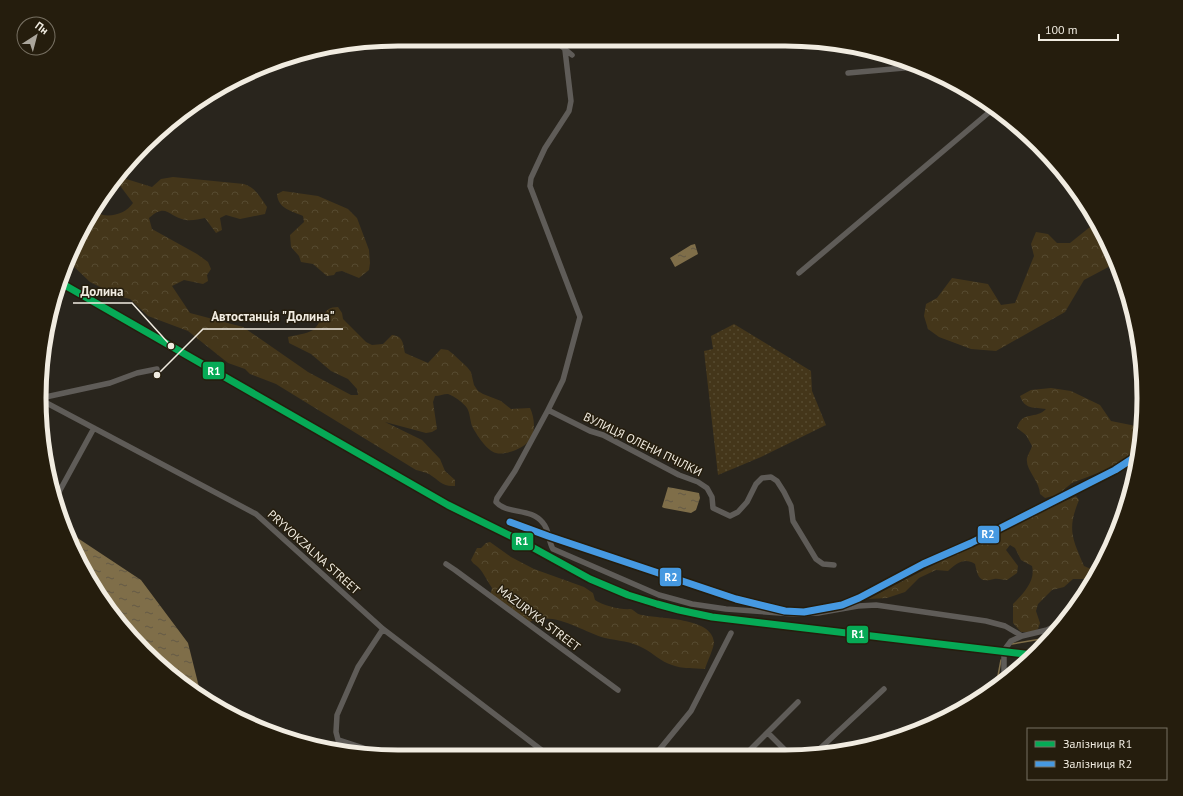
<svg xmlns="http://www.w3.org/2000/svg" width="1183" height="796" font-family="'PT Sans',sans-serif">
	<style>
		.forest { fill: url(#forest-crowns) }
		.park { fill: url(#park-dots) }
		.water { fill: url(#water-ripples) }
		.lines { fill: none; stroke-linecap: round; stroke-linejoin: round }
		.stream { stroke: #7f6e49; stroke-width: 1.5 }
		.street { stroke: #5f5c58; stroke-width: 5.5 }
		.rail-1-casing { stroke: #251d0d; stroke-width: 10 }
		.rail-2-casing { stroke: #251d0d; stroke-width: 10 }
		.rail-1 { stroke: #06aa56; stroke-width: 7 }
		.rail-2 { stroke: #4699e1; stroke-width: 7 }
		.labels { text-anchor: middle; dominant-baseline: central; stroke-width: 3; stroke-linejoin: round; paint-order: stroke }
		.street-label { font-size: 12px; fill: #f1ece1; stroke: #251d0d }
		.rim { fill: none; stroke: #f1ece1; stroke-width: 5 }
		.leader { fill: none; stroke: #f1ece1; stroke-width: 1.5 }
		.callout-dot { fill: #f1ece1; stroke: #251d0d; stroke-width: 1.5 }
		.callout-label { font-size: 13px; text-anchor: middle; font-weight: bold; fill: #f1ece1; stroke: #251d0d; stroke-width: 3; stroke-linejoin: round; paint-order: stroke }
		.line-badge { stroke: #251d0d; stroke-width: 1.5 }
		.badge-label { font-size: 11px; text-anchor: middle; font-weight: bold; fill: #fff }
	</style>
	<defs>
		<pattern id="forest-crowns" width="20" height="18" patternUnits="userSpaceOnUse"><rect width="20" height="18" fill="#44361a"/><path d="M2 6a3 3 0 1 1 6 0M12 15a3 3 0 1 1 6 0" fill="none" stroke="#564a30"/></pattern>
		<pattern id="park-dots" width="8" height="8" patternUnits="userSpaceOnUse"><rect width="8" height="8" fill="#44361a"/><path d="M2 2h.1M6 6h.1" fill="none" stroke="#564a30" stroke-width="1.8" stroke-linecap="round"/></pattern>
		<pattern id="water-ripples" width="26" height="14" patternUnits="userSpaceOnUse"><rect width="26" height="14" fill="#7f6e49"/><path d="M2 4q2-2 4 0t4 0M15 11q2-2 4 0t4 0" fill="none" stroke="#645a46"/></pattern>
	</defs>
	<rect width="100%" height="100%" fill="#29251d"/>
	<path class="forest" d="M120,177L152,187L161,179L173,177L244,184C256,188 260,197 267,207L265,214L240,219L226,215L220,218L222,230L216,233L205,218C199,219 192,221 186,220C168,217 167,202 149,218L152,229L197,254L208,262L211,269L207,275L208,281L203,284L184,280L172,286L190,313L243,327L308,372L351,395H358L357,389L348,379L331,371L311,354L289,343L288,337C295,335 307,334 313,330C324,321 321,307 338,307L342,313L343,319L366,342L372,345L383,344L392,335C403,336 403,343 405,353L428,363L441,349L448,350L453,354L467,367L471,372L474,385L478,391L483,394L501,401L511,409L530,408C534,416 536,430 531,438C527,447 506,456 496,453C487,451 476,434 472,426C470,420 470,413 467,408C465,404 452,394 447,394C444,394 439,396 435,396L433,402L437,429L432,432L426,433L385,422L422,440L440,459L445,471L455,480V486C442,487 439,480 429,474C425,472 420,471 416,470L276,384L250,374L245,369L228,363L188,331L148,316L130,299L118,296L90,282L67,260L95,212C107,219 125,215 133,203L118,183Z
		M283,191L318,196L348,209L357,218L369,250L370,263L369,270L359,278L342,271L336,272L334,275L327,276L313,264L301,262L299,256L291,247L290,235L304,222L303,216C292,211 278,209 277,194Z
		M1097,224L1107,239L1116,263L1084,280L1065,312L996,351L971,349L939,337L928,329L924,316L926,304L937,298L952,278L988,284L1001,305L1015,303L1034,256L1031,244L1036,232L1048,234L1057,243H1070L1090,227Z
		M1051,388L1071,391L1100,405L1111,421L1141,427L1140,451L1108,469L1072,483L1057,495L1045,498L1040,494C1040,481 1025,470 1027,458C1028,454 1031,450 1032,446L1026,435L1017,428C1022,410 1036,420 1046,409C1034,407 1025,410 1020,396L1031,390Z
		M1076,496L1079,500C1067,529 1072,538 1084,566L1098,572L1095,579H1073L1064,587L1052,590L1038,604L1036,611L1040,623L1038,629L1033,632H1021L1013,623V604C1023,594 1036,581 1032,566L1021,560L1015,548L1010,545L1006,550L1018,566L1017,573L1007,580C1003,580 998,578 994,579C979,583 978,577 975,564C964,557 956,564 948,571L936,570L919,578L905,592L887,598L868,599L997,532Z
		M490,542L511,557L534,569L584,587L593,593L595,600C604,606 621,610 631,609C635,611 638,615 642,615C659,619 712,617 714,642C714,648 707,662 705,669C694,668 682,669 672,665C661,662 653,653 643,648C631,641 618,641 605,638C581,631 552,609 527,623L490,595L492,588C487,581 484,573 478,567C475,564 473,564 471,560L477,548H481L486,543Z"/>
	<path class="park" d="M734,324L811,371L812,391L826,425L761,457L718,475L704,351L713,349L711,336Z"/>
	<path class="water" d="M695,244L698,254L675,267L670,258L691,245Z
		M668,487L699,493L700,498L696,510L691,513L664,508L662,507Z
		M70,533L141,580L188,643L201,695L161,668L87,578Z"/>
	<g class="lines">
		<path class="stream" d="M1012,644L1041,639L1054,635
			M991,690L997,681L1001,660"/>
		<path class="street" d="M554,40L572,55
			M565,50L571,101L569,111L545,148L531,178L530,186L580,317L563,380L548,410L515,471L497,498L496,502C507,515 531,507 543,523C550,531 548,541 553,549L659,595L692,604L726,609L794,614L818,613L858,606L876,605L986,621L1005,626L1022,636L1047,630L1065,621
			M848,73L915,67
			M799,273L993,109
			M41,398L110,383L137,373L157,369
			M41,400L256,514L383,629L548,755
			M548,410L590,431L603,435L679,475L698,482L707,488L712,497L713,508L730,516L738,512L747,502L756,484L762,478L771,477L777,481L784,492L791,506L793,521L816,559L823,564L834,565
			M59,492L94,428
			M446,564L455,570L618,690
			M1005,649L1011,641L1022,636
			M1004,656V671L1006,680
			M768,733L791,756
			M339,740L382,754
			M341,751L336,732L337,715L358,667L383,629
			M655,755L691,711L731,633
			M744,756L798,702
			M812,756L884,689"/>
		<g class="rail-1-casing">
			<path id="rail-1" d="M61,283L448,505L521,541L590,579L628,595L657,604L679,610L712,617L1033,655"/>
		</g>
		<g class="rail-2-casing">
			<path id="rail-2" d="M510,522L548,536L736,599L785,611L804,612L842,605L859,598L923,564L971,543L1115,470L1138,455"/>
		</g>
		<use href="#rail-1" class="rail-1"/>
		<use href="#rail-2" class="rail-2"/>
	</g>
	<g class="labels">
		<g class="street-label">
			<text transform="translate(643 444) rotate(26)">ВУЛИЦЯ ОЛЕНИ ПЧІЛКИ</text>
			<text transform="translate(314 552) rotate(42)">PRYVOKZALNA STREET</text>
			<text transform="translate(539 618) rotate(37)">MAZURYKA STREET</text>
		</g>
	</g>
	<path d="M0 0H1183V796H0ZM398 46H785A352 352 0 0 1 1137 398V398A352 352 0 0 1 785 750H398A352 352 0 0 1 46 398V398A352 352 0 0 1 398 46Z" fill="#251d0d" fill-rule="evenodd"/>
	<path class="rim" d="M398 46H785A352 352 0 0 1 1137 398V398A352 352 0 0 1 785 750H398A352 352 0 0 1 46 398V398A352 352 0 0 1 398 46Z"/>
	<path class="leader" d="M171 346L132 303H73M157 375L203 329H343"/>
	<g class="callout-dot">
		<circle cx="171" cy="346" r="4"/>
		<circle cx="157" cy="375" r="4"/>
	</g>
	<g class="callout-label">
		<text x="102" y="296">Долина</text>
		<text x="273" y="321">Автостанція "Долина"</text>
	</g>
	<g class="line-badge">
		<rect x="202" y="361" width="23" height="19" rx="4" fill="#06aa56"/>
		<rect x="977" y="525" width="23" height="19" rx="4" fill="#4699e1"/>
		<rect x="511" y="532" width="23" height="19" rx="4" fill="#06aa56"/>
		<rect x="659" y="567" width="23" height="20" rx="4" fill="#4699e1"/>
		<rect x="846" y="625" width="23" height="19" rx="4" fill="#06aa56"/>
	</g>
	<g class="badge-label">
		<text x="214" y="375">R1</text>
		<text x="988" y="538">R2</text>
		<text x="522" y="545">R1</text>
		<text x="671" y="581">R2</text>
		<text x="858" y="638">R1</text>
	</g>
	<rect x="1027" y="728" width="140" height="52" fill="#251d0d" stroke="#777062"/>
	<rect x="1035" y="741" width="20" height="6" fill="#06aa56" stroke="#777062"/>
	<text x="1063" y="748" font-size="12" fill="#f1ece1">Залізниця R1</text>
	<rect x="1035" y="761" width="20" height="6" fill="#4699e1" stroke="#777062"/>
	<text x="1063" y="768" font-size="12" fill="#f1ece1">Залізниця R2</text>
	<g transform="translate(36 36) rotate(36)"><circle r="19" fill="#251d0d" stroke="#777062"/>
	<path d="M0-3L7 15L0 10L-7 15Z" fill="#aba69c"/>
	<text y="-6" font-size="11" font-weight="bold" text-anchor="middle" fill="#f1ece1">Пн</text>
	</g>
	<path d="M1039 34v6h79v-6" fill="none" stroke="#f1ece1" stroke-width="2"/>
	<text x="1045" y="34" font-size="12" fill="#f1ece1" stroke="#251d0d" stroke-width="3" paint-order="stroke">100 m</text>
</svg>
